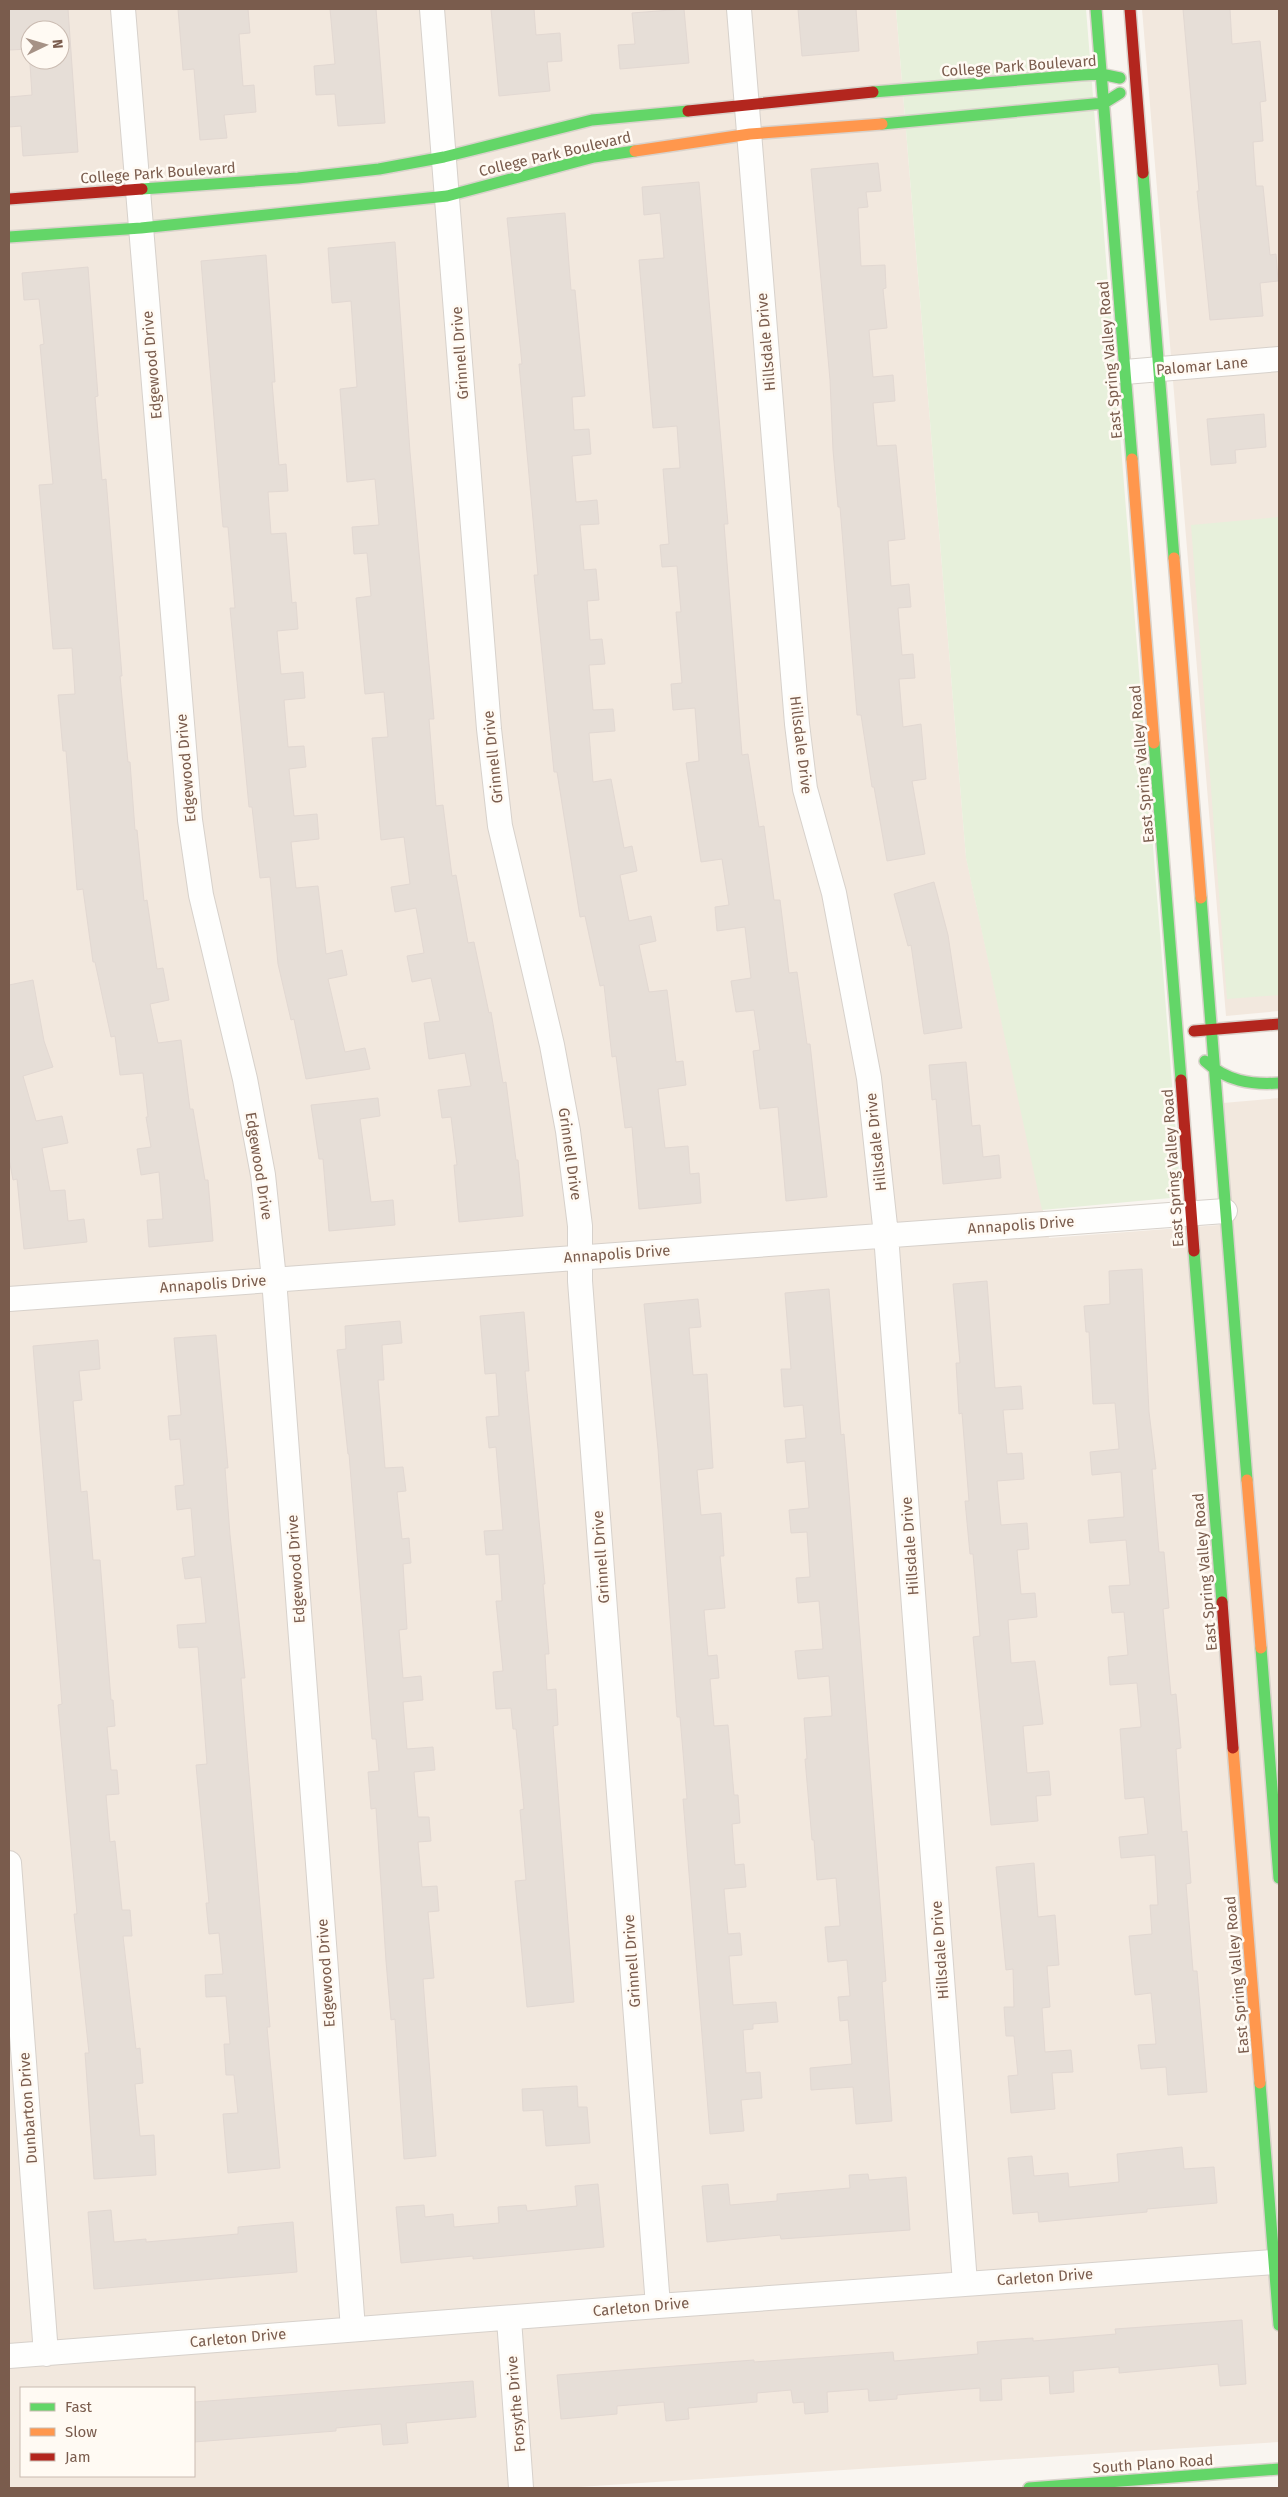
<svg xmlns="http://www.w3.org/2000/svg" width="1288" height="2497" font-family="'Fira Sans',sans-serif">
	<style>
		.residential { fill: #f2e8de; fill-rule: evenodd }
		.green { fill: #e7f0db }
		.building { fill: #e6ded7; stroke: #e2d8d2; fill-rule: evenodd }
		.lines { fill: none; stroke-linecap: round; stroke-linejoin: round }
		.street-casing { stroke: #d7d1cb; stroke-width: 26 }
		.fast-casing { stroke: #d9d2cb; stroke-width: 14 }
		.slow-casing { stroke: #d9d2cb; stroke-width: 14 }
		.jam-casing { stroke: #d9d2cb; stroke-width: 14 }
		.street { stroke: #fefefd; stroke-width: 24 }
		.fast { stroke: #63d668; stroke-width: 11 }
		.slow { stroke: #ff974d; stroke-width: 11 }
		.jam { stroke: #b3261e; stroke-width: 11 }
		.labels { text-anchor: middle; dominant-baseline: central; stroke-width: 5; stroke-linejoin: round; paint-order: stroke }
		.street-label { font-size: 15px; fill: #7a5c4d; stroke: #fffaf3 }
	</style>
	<rect width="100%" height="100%" fill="#f9f5f0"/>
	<path class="residential" d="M9,9H896L966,857L1049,1238L1232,1224L1223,1103L1279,1098V2442L563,2488H9ZM30,30H60V60H30ZM21,2388H194V2476H21Z
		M1142,9H1279V1011L1226,1016Z"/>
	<path class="green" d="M896,9H1086L1181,1197L1042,1210L966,858Z
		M1279,517V995L1227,999L1191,525Z"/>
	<path class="building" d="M9,9H68L78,152L23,156L21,126L9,127V97L32,95L29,49L9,50ZM30,30H60V60H30Z
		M178,9H248L250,33L239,34L243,86L254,85L256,112L224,115L227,138L200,140L194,69L183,70Z
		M330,9H376L385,123L338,126L335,94L316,95L314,66L335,64Z
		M491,9H534L536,35L560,33L562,61L547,62L550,91L499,96Z
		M684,9L689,63L620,69L618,45L635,44L632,13Z
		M798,9H856L859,51L802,56Z
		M1183,9H1230L1232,44L1260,41L1266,101L1260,102L1263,141L1253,142L1256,186H1263L1270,255L1276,254L1278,281L1260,283L1263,316L1210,320L1197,191H1199Z
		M878,163L881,191L866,192L868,207L858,208L861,266L885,265L886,288L883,289L887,328L869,330L873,377L893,375L895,401L873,403L877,446L896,445L905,539L888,541L891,586L909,584L911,607L898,608L902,655L913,654L915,678L899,679L903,727L921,724L926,779L912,781L925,854L887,861L874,787H872L861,715H857L840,507H838L833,450L830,380L811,169Z
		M699,182L728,524H724L742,755L748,754L759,827L764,826L774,900H780L789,973L797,972L807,1044H810L827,1197L786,1201L778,1107L760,1109L753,1051L760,1050L754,1010L736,1012L731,981L751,978L745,927L717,931L715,907L729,905L722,859L701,862L686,763L699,761L695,708L673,710L671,684L682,683L676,612H681L677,566L662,567L660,545L669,544L663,469L680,468L677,426L653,428L639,260L664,258L660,213L644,215L642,187Z
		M565,213L571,290H575L585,396L572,397L574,430L589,429L591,454L572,456L576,502L597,500L599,524L580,525L584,570L596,569L599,600L587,601L590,640L602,639L605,664L589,665L593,710L613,709L615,731L589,733L593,782L611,779L624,848L632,846L637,871L620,875L629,921L651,916L656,941L639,945L649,992L667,990L676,1062L683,1061L686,1085L658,1089L665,1148L688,1146L690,1174L699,1173L701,1203L639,1209L632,1127L625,1128L616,1056L612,1057L604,985L600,986L585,916L580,917L557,772H554L534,575H538L519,364H522L507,218Z
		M395,242L410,452L434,719H429L436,806L443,805L452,876L456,875L468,943L474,942L489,1013L491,1012L503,1083L506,1082L516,1160H518L523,1216L459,1222L454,1165H457L451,1117L442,1118L438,1090L471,1086L465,1053L429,1059L424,1023L440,1021L431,978L412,982L407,956L424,953L416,908L395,912L391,887L410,884L404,837L381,840L372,738L388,737L384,692L365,694L356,598L371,596L367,553L354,554L352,527L379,525L375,479L347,482L340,389L357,387L351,301L332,303L328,248Z
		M266,255L275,382H272L279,465L286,464L288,491L268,492L271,534L286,533L292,603L296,602L298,629L277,631L281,674L303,672L305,698L284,700L288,747L304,746L306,767L289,769L294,816L317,814L319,839L291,842L296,888L318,886L326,954L342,950L347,975L328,979L345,1052L365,1048L370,1069L306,1079L294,1019L291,1020L278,964L270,877L260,878L252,807H249L230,608H235L228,527H223L201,261Z
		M88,267L98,396L95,397L102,480L106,479L122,676H120L128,762H130L135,830H137L144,901L147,900L157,969L163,968L169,1000L150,1004L158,1043L181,1040L190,1109H193L205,1180H208L213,1241L149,1247L147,1220L163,1219L159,1172L141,1175L137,1149L151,1147L146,1117H148L143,1073L120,1075L115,1036L111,1037L95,962H93L83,889L77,890L66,751H63L58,695L75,694L72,648L53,649L39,485L53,484L40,345L44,344L39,299L24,300L22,273Z
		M1264,414L1266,447L1235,450L1236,463L1211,465L1207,419Z
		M934,882L948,935L962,1028L924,1034L911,945L908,946L894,894Z
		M33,980L44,1041L53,1067L23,1076L36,1121L62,1116L68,1143L42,1148L50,1191L65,1190L68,1221L84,1219L87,1242L24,1249L17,1179L13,1180L9,1159V985Z
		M966,1062L972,1126L980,1125L983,1157L999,1155L1001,1178L943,1184L936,1099L932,1100L929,1065Z
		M378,1098L380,1116L360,1119L371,1202L393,1200L395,1225L329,1231L323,1159H319L311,1105Z
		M1142,1269L1149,1412L1156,1469H1152L1159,1552H1164L1169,1608L1163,1609L1171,1695L1176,1694L1181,1748L1176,1749L1182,1832L1187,1831L1191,1883L1186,1884L1193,1971H1197L1207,2092L1168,2095L1166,2067L1141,2069L1138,2045L1156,2044L1151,1993L1135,1995L1129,1936L1152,1934L1150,1905H1158L1155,1855L1121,1858L1119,1837L1148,1834L1144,1797L1125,1799L1120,1729L1141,1727L1137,1683L1110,1685L1108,1657L1128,1655L1124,1612L1112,1613L1109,1586L1130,1585L1126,1540L1090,1543L1088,1520L1124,1517L1121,1472L1092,1475L1090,1452L1119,1449L1115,1403L1093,1404L1089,1332H1086L1084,1306L1110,1304L1109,1271Z
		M987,1281L995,1388L1021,1386L1023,1409L1003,1410L1007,1454L1022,1453L1024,1479L997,1481L1001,1525L1027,1523L1029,1549L1017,1550L1021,1594L1035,1593L1037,1617L1008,1620L1011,1663L1035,1661L1043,1724L1023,1726L1027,1773L1049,1771L1051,1795L1036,1796L1038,1821L991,1825L973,1637L980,1636L973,1554H970L965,1501H969L962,1413L959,1414L956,1363H960L953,1284Z
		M829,1289L841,1435L844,1434L849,1492L886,1981L882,1982L892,2121L856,2124L853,2087L811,2090L810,2068L852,2064L848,2020L840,2021L838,1997L850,1996L847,1960L828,1962L825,1927L840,1926L836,1878L817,1880L814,1840H812L805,1759H807L804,1718L832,1716L829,1676L798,1679L795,1651L823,1649L819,1601L798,1603L796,1578L810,1577L807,1532L791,1533L789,1510L809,1508L805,1461L787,1463L785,1440L806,1438L803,1405L784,1407L781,1369H791L785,1293Z
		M698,1299L701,1327L689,1328L693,1375L707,1374L713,1468L697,1470L701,1515L721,1513L724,1556H720L725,1608L704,1610L708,1656L717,1655L719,1678L710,1679L714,1726L728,1725L734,1795H738L740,1823L732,1824L735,1865L744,1864L746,1887L724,1889L728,1934L740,1933L742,1955L729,1956L733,2005L776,2002L778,2022L753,2024V2029L743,2030L746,2073L760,2072L762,2098L741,2100L744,2131L710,2134L683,1799H687L680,1717H677L658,1449L644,1304Z
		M524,1312L529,1371H525L545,1584H543L549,1654H545L547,1690L556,1689L558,1725L553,1726L574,2002L527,2007L515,1881L526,1880L520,1810L524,1809L516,1729H513L511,1708L496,1709L493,1672L503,1671L496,1601H502L499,1554L486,1555L484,1531L503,1530L496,1447L489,1448L486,1417L499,1416L496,1373L485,1374L480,1316Z
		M400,1321L402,1343L382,1345L384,1380H378L385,1468L403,1467L406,1491L397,1492L402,1539L409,1538L411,1563L403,1564L407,1629L399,1630L403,1678L421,1676L423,1700L403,1702L407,1749L433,1747L435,1770L414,1772L418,1817H429L431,1841L418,1842L422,1887L437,1886L439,1911L428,1912L434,1978L423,1979L436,2156L404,2159L395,2019L391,2020L386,1961L376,1808L371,1809L368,1772L379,1771L376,1739H372L349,1454H348L337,1350L346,1349L345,1326Z
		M216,1335L228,1468H225L230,1535L245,1678H241L270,2027H267L280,2168L228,2173L223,2114L238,2113L234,2075H226L224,2044H230L226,1996L206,1997L205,1975L223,1974L219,1933L209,1934L206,1903H209L196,1765L207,1764L198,1647L179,1648L177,1625L206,1623L201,1577L185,1579L182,1558L195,1556L191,1508L177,1510L175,1486L184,1485L180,1439L170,1440L168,1416L181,1415L174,1338Z
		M98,1340L100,1369L79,1371L82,1400L73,1401L81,1492L87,1491L93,1560H100L111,1700H113L115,1726L107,1727L111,1770H117L119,1794L106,1795L110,1842L115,1841L122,1910H130L132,1936H123L136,2049L140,2048L143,2083L135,2084L140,2136L154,2135L156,2175L94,2179L85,2053H89L74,1914H77L58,1705L62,1704L33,1346Z
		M1034,1863L1038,1917L1055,1915L1059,1965L1047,1966L1050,2007L1042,2008L1045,2052L1071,2050L1073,2072L1052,2073L1055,2109L1011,2113L1008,2076L1018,2075L1014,2036H1006L1004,2007H1014L1013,1969L1006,1970L996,1867Z
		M577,2086L578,2107H587L590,2143L546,2146L543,2110L523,2111L522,2089Z
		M1182,2147L1184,2169L1214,2167L1217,2203L1147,2209V2212L1039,2222L1038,2212L1013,2214L1008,2158L1032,2156L1034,2176L1068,2173L1069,2187L1119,2182L1117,2154Z
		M868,2174L869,2180L906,2177L910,2230L781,2239L780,2235L707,2242L702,2186L728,2184L730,2205L777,2201V2194L850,2188L849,2175Z
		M598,2184L604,2247L473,2259V2256L401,2263L396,2207L424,2205L425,2217L453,2214L454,2227L499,2223L498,2207L526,2205L527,2211L577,2206L575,2186Z
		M111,2210L114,2242L146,2239V2242L238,2234V2227L293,2222L297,2272L94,2289L88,2212Z
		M1242,2320L1246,2384L1220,2386L1218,2364L1119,2373V2367L1073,2371L1074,2392L1050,2394L1049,2376L1001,2379L1002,2400L980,2401V2388L897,2395V2399L869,2401L868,2389L827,2392L828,2412L805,2414L804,2402L793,2403L791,2390L757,2393V2402L688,2408L689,2419L666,2421L664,2402L617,2406V2414L561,2419L557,2375L754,2360V2362L893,2352L894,2361L978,2354L977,2342L1033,2338V2341L1116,2334L1115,2329Z
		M473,2381L476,2417L406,2423L408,2443L383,2445L381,2424L336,2428V2431L194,2442V2402Z"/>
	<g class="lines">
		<g class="street-casing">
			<path id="street" d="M123,9L190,820L201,895L245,1079L263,1175L274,1279L353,2329
				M432,9L489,729L500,826L552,1045L568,1131L580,1226V1281L658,2306
				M739,9L797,724L805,789L834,893L869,1078L886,1235L965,2283
				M1125,372L1279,359
				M9,1299L1225,1211
				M9,1863L46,2354
				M509,2319L521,2488
				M9,2356L658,2306L1274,2262"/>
		</g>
		<g class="fast-casing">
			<path id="fast" d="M1096,9L1132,459
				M873,92L1081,75L1101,74L1120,78
				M882,124L1104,103L1120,93
				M1143,173L1174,558
				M142,189L298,178L379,169L444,157L592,120L688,111
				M9,237L141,228L447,196L594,157L635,151
				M1154,743L1181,1080
				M1201,898L1247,1480
				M1205,1061C1226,1081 1251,1085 1279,1083
				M1194,1251L1222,1602
				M1261,1648L1279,1878
				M1260,2083L1279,2325
				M1029,2488L1279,2469"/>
		</g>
		<g class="slow-casing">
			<path id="slow" d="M635,151L750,134L882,124
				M1132,459L1154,743
				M1174,558L1201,898
				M1247,1480L1261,1648
				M1233,1748L1260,2083"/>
		</g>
		<g class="jam-casing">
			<path id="jam" d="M1130,9L1143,173
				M688,111L873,92
				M9,199L142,189
				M1194,1031L1279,1024
				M1181,1080L1194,1251
				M1222,1602L1233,1748"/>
		</g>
		<use href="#street" class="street"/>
		<use href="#fast" class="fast"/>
		<use href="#slow" class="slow"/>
		<use href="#jam" class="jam"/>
	</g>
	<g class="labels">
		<g class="street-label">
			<text transform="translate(1019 66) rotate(-4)">College Park Boulevard</text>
			<text transform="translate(555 154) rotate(-13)">College Park Boulevard</text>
			<text transform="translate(158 173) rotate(-4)">College Park Boulevard</text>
			<text transform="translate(766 342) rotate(-95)">Hillsdale Drive</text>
			<text transform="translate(460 353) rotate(-94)">Grinnell Drive</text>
			<text transform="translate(1110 360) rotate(-95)">East Spring Valley Road</text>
			<text transform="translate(152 365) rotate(-95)">Edgewood Drive</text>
			<text transform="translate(1202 366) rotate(-5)">Palomar Lane</text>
			<text transform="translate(801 745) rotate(83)">Hillsdale Drive</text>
			<text transform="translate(493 757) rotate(-96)">Grinnell Drive</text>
			<text transform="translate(1142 764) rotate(-95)">East Spring Valley Road</text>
			<text transform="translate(186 768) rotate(-95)">Edgewood Drive</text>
			<text transform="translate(876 1142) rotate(-96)">Hillsdale Drive</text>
			<text transform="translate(570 1154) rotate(82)">Grinnell Drive</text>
			<text transform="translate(259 1166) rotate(81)">Edgewood Drive</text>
			<text transform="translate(1173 1168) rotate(-94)">East Spring Valley Road</text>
			<text transform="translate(1021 1225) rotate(-4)">Annapolis Drive</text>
			<text transform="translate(617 1254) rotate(-4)">Annapolis Drive</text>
			<text transform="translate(213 1284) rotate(-4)">Annapolis Drive</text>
			<text transform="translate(910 1546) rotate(-94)">Hillsdale Drive</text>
			<text transform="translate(601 1557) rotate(-94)">Grinnell Drive</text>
			<text transform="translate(296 1569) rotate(-94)">Edgewood Drive</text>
			<text transform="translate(1205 1572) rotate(-95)">East Spring Valley Road</text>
			<text transform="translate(940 1950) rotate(-94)">Hillsdale Drive</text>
			<text transform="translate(632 1961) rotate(-94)">Grinnell Drive</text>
			<text transform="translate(326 1973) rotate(-94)">Edgewood Drive</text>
			<text transform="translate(1237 1975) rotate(-95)">East Spring Valley Road</text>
			<text transform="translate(28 2108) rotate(-94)">Dunbarton Drive</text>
			<text transform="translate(1045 2277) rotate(-4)">Carleton Drive</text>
			<text transform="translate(641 2307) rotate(-5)">Carleton Drive</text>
			<text transform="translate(238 2338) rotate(-5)">Carleton Drive</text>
			<text transform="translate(516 2404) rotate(-95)">Forsythe Drive</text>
			<text transform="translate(1153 2464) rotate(-4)">South Plano Road</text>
		</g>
	</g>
	<rect width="1288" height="2497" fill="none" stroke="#7a5c4d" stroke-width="20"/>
	<rect x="20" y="2387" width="175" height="90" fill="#fffaf3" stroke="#cabbb1"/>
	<rect x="30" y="2403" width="25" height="8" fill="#63d668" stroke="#cabbb1"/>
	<text x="65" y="2412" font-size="15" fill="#7a5c4d">Fast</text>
	<rect x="30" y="2428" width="25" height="8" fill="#ff974d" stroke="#cabbb1"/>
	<text x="65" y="2437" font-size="15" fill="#7a5c4d">Slow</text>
	<rect x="30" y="2453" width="25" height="8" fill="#b3261e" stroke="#cabbb1"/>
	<text x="65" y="2462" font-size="15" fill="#7a5c4d">Jam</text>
	<g transform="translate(45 45) rotate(85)"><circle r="24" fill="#fffaf3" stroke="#cabbb1"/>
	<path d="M0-4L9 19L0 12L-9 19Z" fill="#a69286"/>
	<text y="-8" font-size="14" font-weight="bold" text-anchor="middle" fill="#7a5c4d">N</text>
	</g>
</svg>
